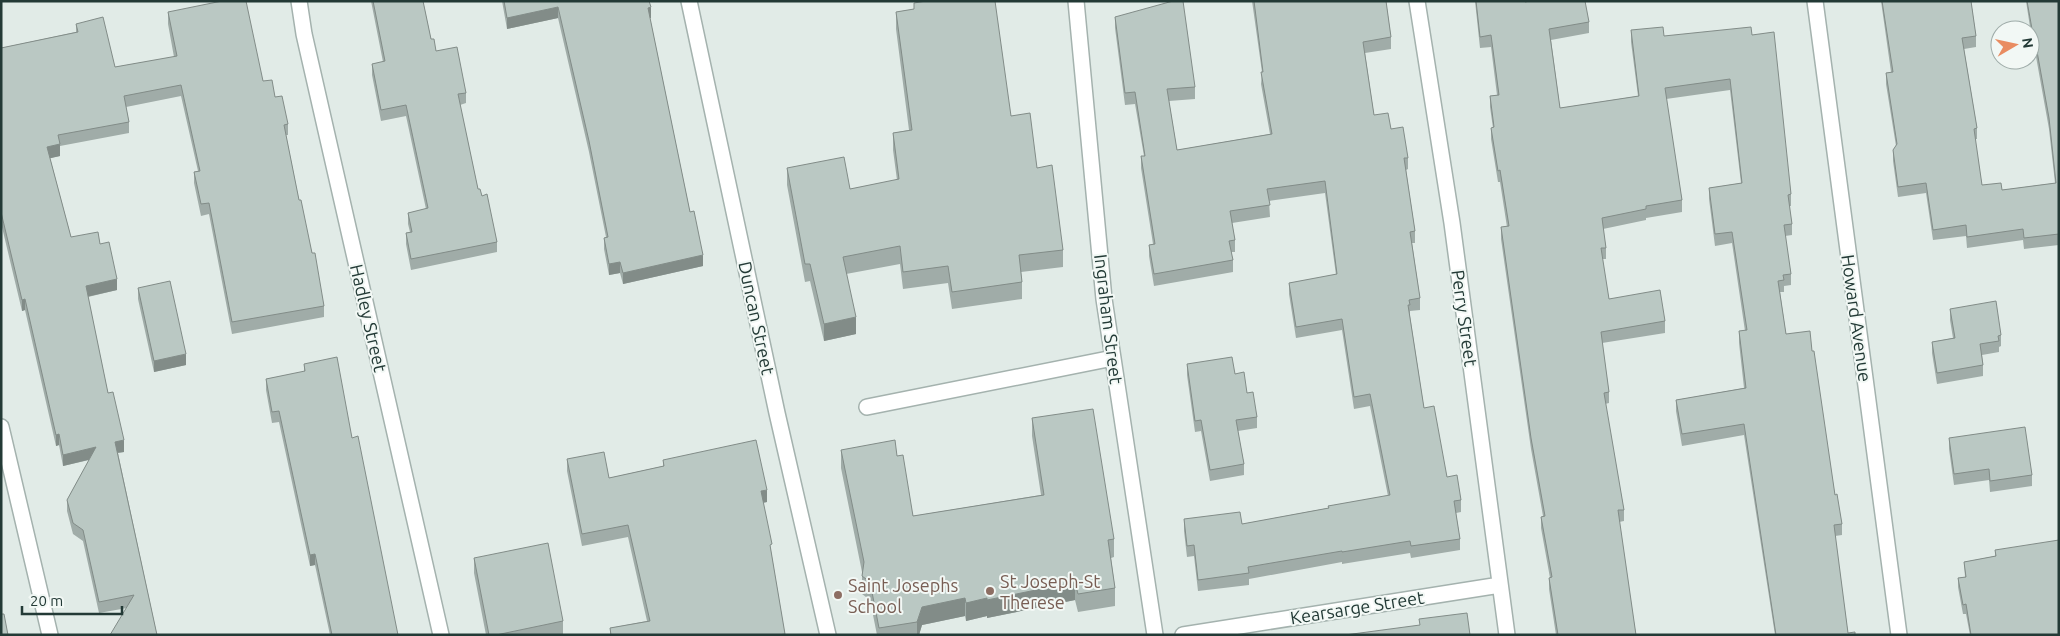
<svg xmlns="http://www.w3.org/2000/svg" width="2060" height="636" font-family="Ubuntu,sans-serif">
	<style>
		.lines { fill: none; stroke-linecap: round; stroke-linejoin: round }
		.minor-casing { stroke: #a4b2ae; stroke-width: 18 }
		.minor { stroke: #fff; stroke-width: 15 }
		.wall { fill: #a0aca8 }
		.shaded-wall { fill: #828c88 }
		.building { fill: #bac8c3; stroke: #828c88 }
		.education-dot { fill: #8d6e63; stroke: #f2f8f5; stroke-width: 2 }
		.labels { text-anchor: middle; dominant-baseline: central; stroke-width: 4; stroke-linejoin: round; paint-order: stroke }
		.street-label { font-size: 18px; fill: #233a36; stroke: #f2f8f5 }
		.education-label { font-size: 18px; fill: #785e54; stroke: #f2f8f5; text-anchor: start }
	</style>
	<rect width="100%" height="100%" fill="#e1ebe7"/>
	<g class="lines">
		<g class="minor-casing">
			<path id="minor" d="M299,1L304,34L441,635
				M689,1L777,413L828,635
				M1076,1L1104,299L1155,635
				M1417,1L1452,223L1507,635
				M1815,1L1899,635
				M867,407L1113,358
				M1,427L50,635
				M1183,635L1500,585"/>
		</g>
		<use href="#minor" class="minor"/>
	</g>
	<path class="wall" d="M371,1H423L431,39L436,51L466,93V103L460,105L478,189L482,196L497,242V252L411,270L406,244V233L410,232L408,224V213L426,209L406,116L381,121L372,75V64L383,62Z
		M502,1H649L650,18L690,212L703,266L623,284L620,273L609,275L604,249V238L606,237L589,152L558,18L507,29Z
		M1252,1H1386L1391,37V49L1365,53L1374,115L1391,129L1408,158V169L1406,170L1415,231V243H1412L1420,298V310L1410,311V316L1424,408L1447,477L1461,500V512L1456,513L1460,539V550L1411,558L1410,553L1342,564V562L1249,579V585L1198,591L1194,556L1187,557L1184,531V519L1242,524L1328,508V506L1388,496L1370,406L1354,409L1342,330L1296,338L1289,294V283L1336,275L1325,193L1269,201L1270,217L1232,223L1235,240V252H1231L1233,260V272L1154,286L1149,256V245L1153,244L1141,168V156H1144L1135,104L1125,105L1115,28V17L1195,87V99L1169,101L1177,150L1270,134L1261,84L1262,72Z
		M1475,1H1525V2L1589,22V33L1551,40L1560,108L1638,96L1631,42V30L1664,36L1752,35L1791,194V206H1789L1792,224V235L1785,236L1791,274V285L1784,286V292H1780L1786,334L1812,351L1835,495L1842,524V535L1835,536L1848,633L1855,635H1775L1744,435L1682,446L1676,411V400L1744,388L1739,343V331H1745L1732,243L1715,246L1709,199V188L1741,183L1730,90L1666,99L1682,200V212L1646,218V220L1603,229L1606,248V259H1602L1609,299L1665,321V333L1602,343L1609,392V403L1605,404L1624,510V521L1619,522L1636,635H1556L1549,589V578H1550L1541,528V517L1543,516L1531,449L1501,239V227H1507L1500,182H1498L1491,139V128H1493L1490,107V96L1497,95L1491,47L1480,48Z
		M1881,1H1971L1976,36V47L1964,49L1977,128V139H1975L1982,185L2002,190L2055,183L2049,129L2033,40H2032L2026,1H2059V245L2024,249L2023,240L1967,248L1966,236L1933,240L1926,193L1898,197L1893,161V150L1896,146L1886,84V73L1891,72Z
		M914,3L1011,116L1037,168L1063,250V267L1021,272L1022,282V299L952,309L948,283L903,289L900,264L846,274L856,334L824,341L810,281L805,282L787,185V168L850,189L897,180L893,150V133L909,130L896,29V12L914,9Z
		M168,12L263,81L275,97L288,124V135H286L299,200L312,253L324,306V317L232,334L209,214L201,216L194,183V172L198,171L181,96L126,107L129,122V133L60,146V156L50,158L71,237L100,244L117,290L88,297L108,393L124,452L118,453L157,635L127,608L99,613L83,541L73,534L67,511V500L89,460L63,466L59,445L56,446L25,310L22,311L1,223V48L76,32V24L115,67L174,57L168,24Z
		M138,288L186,365L154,372L138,299Z
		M1950,309L2001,335V346L1999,347V352L1982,355L1983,365V376L1937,384L1932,353V342L1953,338L1950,320Z
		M304,364L352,438L398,635H330L315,565L310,566L279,422L272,423L266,390V379L304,372Z
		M1187,364L1235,374L1247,393L1257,417V428L1238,431L1244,464V475L1210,481L1201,431L1195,432L1187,375Z
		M1032,418L1114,539V557L1111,558L1115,588V606L1078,612L1075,600L987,618V616L966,621L965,616L922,625L919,635H877L870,600L862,594V572L841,468V450L897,456L913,516L1041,495L1032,436Z
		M1949,438L2032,475V486L1990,492L1989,480L1954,485L1949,449Z
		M567,459L609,478L663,466V460L767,502L763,503L785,635H610V628L647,621L628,537L582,546L567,471Z
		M1995,550L2059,635H1970L1966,614H1963L1958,587V578L1965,577L1964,562L1995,556Z
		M474,558L563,621V635H486L474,573Z"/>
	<path class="shaded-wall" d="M558,7V18L507,29V18Z
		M651,7V18H648V8Z
		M60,144V156L47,159V147Z
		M703,255V266L623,284V273Z
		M620,262V273L609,275V264Z
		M117,279V290L86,297V286Z
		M25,299V310L22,311V300Z
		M856,317V334L824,341V324Z
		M186,354V365L154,372V361Z
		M59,434V445L56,446V435Z
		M124,440V452L115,453V442Z
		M96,447V458L63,466V455Z
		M767,490V502L761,503V491Z
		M315,554V565L310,566V555Z
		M1075,582V600L987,618V600Z
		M965,598V616L922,625L919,635H917V622L922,607Z
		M987,598V616L966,621V603Z"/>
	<path class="building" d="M222,1H246L263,81L272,80L275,97L282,96L288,124L284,125L299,200H301L312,253H315L324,306L232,322L209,203L201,204L194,172L200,171L181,85L124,96L129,122L58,135L60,144L47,147L71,237L98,232L100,244L109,242L117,279L86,286L108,393L113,392L124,440L115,442L157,635H110L134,595L99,602L83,530L73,523L67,500L96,447L63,455L59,434L56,435L25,299L22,300L1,212V48L78,32L76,24L103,17L115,67L177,56L168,12Z
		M373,1H423L431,39H434L436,51L457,47L466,93L458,94L478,189H480L482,196L487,194L497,242L411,259L406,233L412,232L408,213L428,208L406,105L381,110L372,64L385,61Z
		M504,1H649L651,7L648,8L690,212L694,211L703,255L623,273L620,262L609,264L604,238L608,237L589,141L558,7L507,18Z
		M926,1H995L1011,116L1030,113L1037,168L1052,165L1063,250L1019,255L1022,282L952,292L948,266L903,272L900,246L843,257L856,317L824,324L810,264H805L787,168L844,157L850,189L899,179L893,133L912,130L896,12L914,9V3Z
		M1173,1H1183L1195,87L1167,89L1177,150L1272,134L1261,72H1263L1254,1H1386L1391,37L1363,42L1374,115L1388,113L1391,129L1403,127L1408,158H1404L1415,231L1410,232L1420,298L1409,300L1410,305H1408L1424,408L1434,406L1447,477L1457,475L1461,500L1454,501L1460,539L1411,546L1410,541L1342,552V551L1248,567L1249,573L1198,580L1194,545L1187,546L1184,519L1240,512L1242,524L1329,508L1328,506L1390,495L1370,394L1354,397L1342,319L1296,327L1289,283L1337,274L1325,181L1267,189L1270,205L1230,211L1235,240L1229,241L1233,260L1154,274L1149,245L1155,244L1141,156H1145L1135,92L1125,93L1115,17Z
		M1476,1H1525V2L1530,1H1585L1589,22L1549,29L1560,108L1639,96L1631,30L1663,27L1664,36L1751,27L1752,35L1774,32L1791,194L1788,195L1792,224L1784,225L1791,274L1783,275L1784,280L1778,281L1786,334L1810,331L1812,351H1814L1835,495L1837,494L1842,524L1834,525L1848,633L1855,632V635H1776L1744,424L1682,434L1676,400L1746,388L1739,331L1747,330L1732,232L1715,234L1709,188L1742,183L1730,79L1665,88L1682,200L1646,206V209L1602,218L1606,248H1601L1609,299L1660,290L1665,321L1601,332L1609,392L1604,393L1624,510H1618L1636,635H1558L1549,578L1552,577L1541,517L1545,516L1531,438L1501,227L1509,226L1500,170L1498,171L1491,128L1494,127L1490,96L1499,95L1491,35L1480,37Z
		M1882,1H1971L1976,36L1962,38L1977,128L1974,129L1982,185L2001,183L2002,190L2056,183L2049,118L2033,29H2032L2027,1H2059V234L2024,238L2023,229L1967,237L1966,225L1933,230L1926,183L1898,187L1893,150L1897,144L1886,73L1893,72Z
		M170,281L186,354L154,361L138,288Z
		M1996,301L2001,335L1998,336L1999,341L1980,344L1983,365L1937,373L1932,342L1955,338L1950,309Z
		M337,357L352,438L358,436L398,635H332L315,554L310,555L279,411L272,412L266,379L305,371L304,364Z
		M1232,357L1235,374L1244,372L1247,393L1253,392L1257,417L1236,420L1244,464L1210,470L1201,420L1195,421L1187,364Z
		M1093,409L1114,539L1108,540L1115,588L1078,594L1075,582L987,600V598L966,603L965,598L922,607L917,622L879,628L870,582L862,576L864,562L841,450L895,440L897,456L903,455L913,516L1044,495L1032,418Z
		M2025,427L2032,475L1990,481L1989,469L1954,474L1949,438Z
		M756,440L767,490L761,491L772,544L770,545L785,634L778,635H611L610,628L650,621L628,525L582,534L567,459L604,452L609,478L664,466L663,460Z
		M2059,540V635H1971L1966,604L1963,605L1958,578L1966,577L1964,562L1996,556L1995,550Z
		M548,543L563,621L496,635H489L474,558Z
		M1467,613L1470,635H1345L1420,625L1419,619Z
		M1,614H4L8,635H1Z"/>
	<g class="education-dot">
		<circle cx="990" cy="591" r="5"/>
		<circle cx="838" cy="595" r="5"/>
	</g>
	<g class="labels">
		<g class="street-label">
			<text transform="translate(369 318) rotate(77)">Hadley Street</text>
			<text transform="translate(757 318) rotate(78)">Duncan Street</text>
			<text transform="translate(1465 318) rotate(82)">Perry Street</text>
			<text transform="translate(1857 318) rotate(82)">Howard Avenue</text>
			<text transform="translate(1109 319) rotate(83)">Ingraham Street</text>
			<text transform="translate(1357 607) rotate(-9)">Kearsarge Street</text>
		</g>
		<g class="education-label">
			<text x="1000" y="581">St Joseph-St<tspan x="1000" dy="21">Therese</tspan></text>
			<text x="848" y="585">Saint Josephs<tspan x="848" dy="21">School</tspan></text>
		</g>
	</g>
	<rect width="2060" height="636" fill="none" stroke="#233a36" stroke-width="5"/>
	<g transform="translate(2015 45) rotate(81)"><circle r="24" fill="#f2f8f5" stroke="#9faca9"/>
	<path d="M0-4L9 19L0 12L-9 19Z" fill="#e98c61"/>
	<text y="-8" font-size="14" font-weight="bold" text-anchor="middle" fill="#233a36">N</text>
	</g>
	<path d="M22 606v8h100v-8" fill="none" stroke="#233a36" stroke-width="2.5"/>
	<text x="30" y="606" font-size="15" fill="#233a36" stroke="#f2f8f5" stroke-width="4" paint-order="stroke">20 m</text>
</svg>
